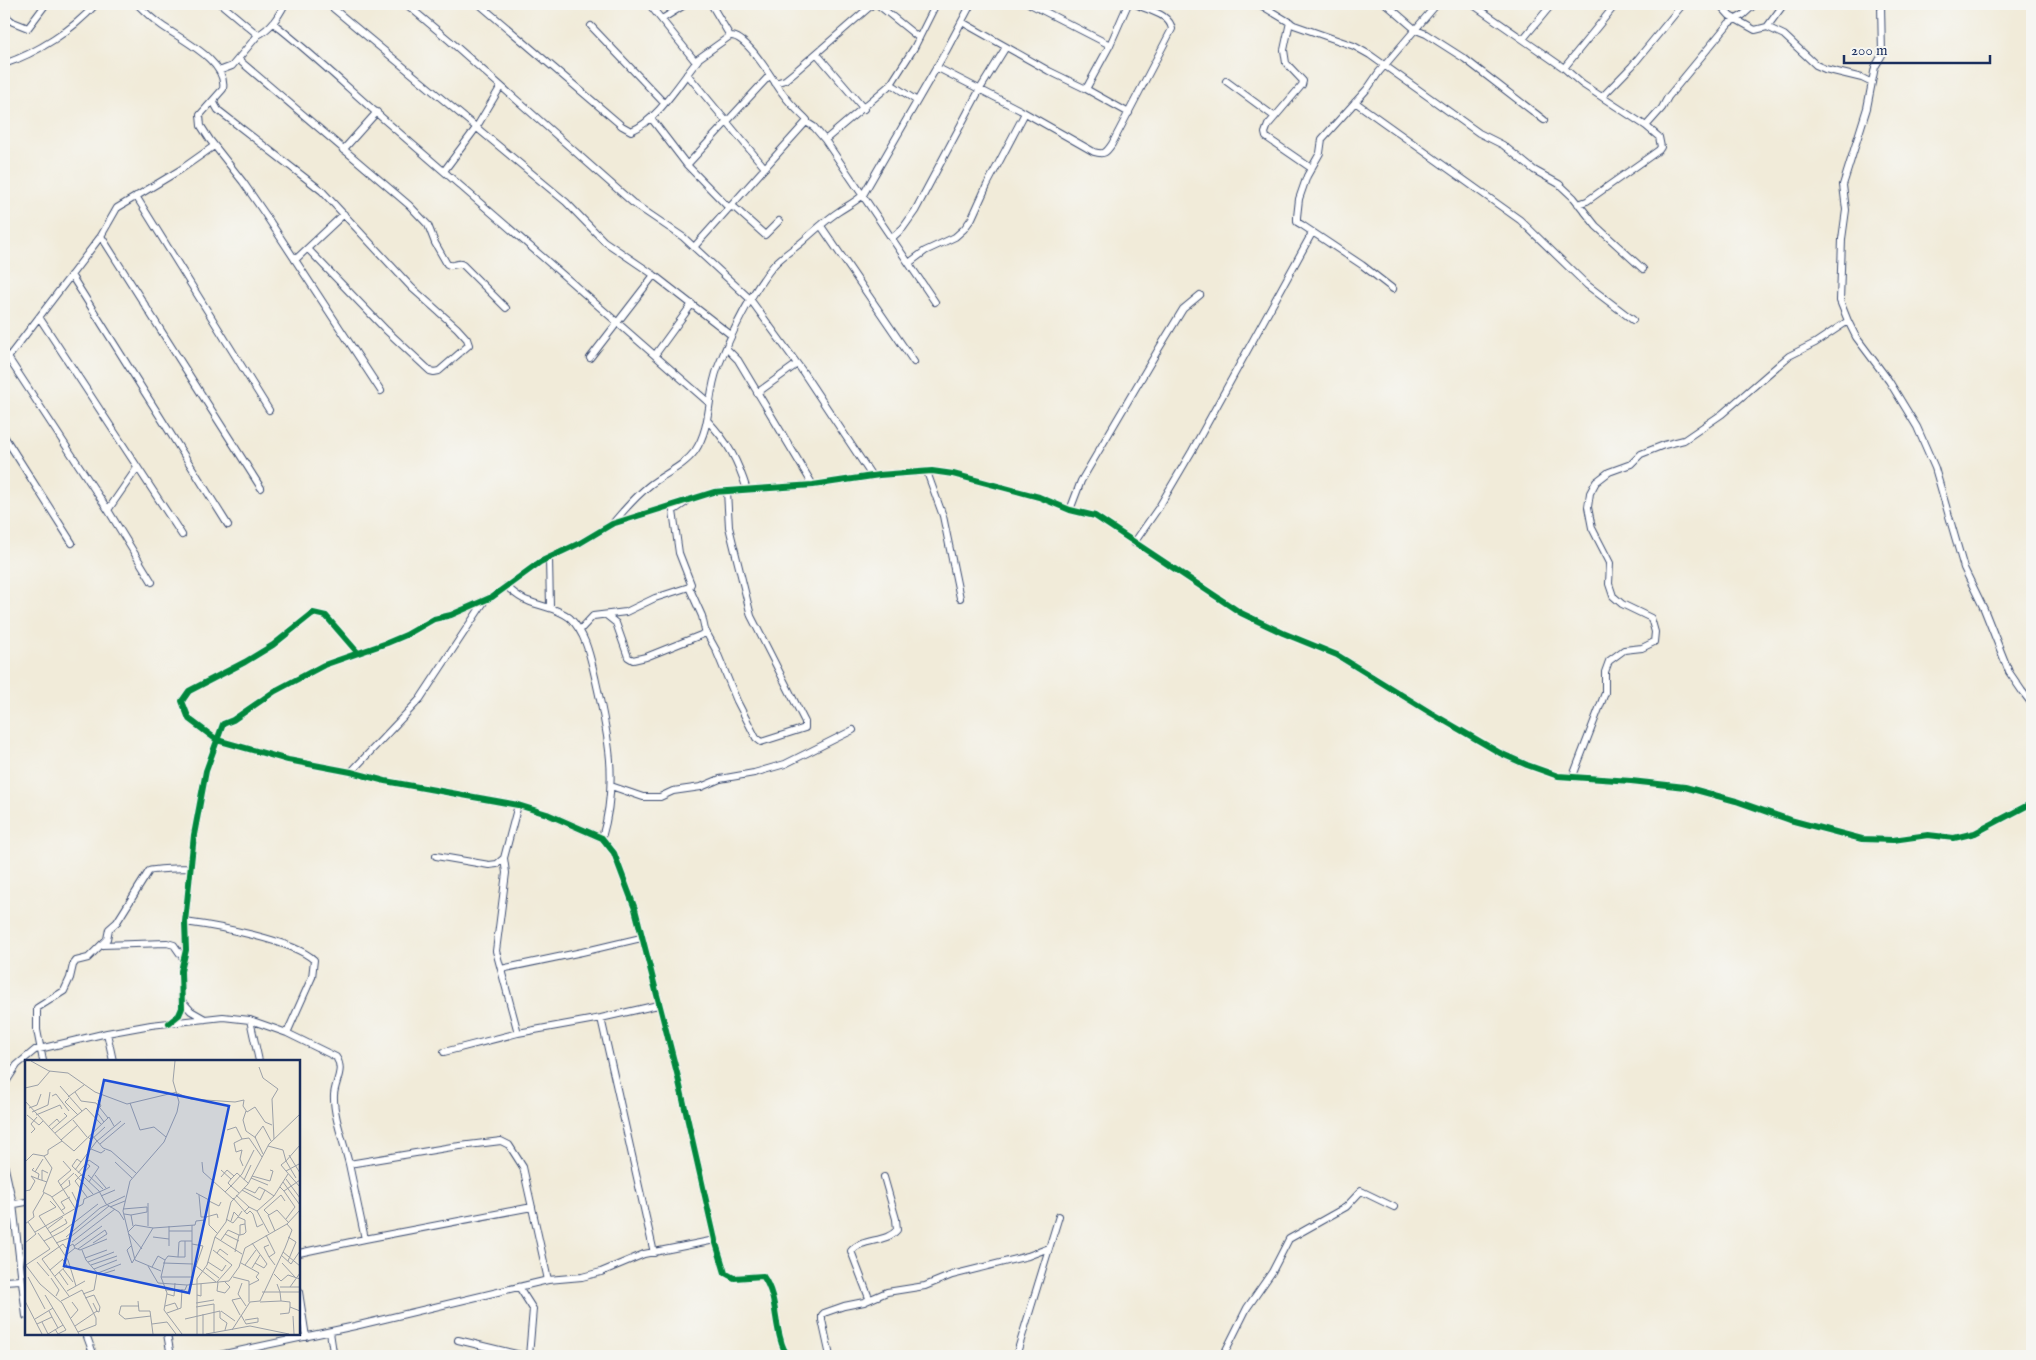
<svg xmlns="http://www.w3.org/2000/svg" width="2036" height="1360" font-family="'IM FELL English',serif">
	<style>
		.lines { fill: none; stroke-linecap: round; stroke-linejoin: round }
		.minor-casing { stroke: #3b4b70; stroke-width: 8 }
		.minor { stroke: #fff; stroke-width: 6 }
		.cycleway-casing { stroke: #f6f6f2; stroke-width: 9 }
		.cycleway { stroke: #00873e; stroke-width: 6 }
		.inset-road { fill: none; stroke: #9ba0a8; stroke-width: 1 }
		.view { fill: #1d4ed8; fill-opacity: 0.15; stroke: #1d4ed8; stroke-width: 2.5 }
		.inset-edge { fill: none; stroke: #1b2f5e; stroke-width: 2.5 }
	</style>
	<rect width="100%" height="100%" fill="#f6f6f2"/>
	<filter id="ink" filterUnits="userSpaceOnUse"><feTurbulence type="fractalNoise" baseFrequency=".02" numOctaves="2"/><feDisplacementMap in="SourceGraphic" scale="10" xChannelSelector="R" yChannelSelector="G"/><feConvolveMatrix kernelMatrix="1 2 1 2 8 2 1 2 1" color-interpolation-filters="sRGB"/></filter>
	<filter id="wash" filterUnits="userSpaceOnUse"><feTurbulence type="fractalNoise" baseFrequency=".0096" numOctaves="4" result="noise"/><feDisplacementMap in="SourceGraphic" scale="20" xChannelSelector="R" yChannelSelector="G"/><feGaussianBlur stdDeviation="1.12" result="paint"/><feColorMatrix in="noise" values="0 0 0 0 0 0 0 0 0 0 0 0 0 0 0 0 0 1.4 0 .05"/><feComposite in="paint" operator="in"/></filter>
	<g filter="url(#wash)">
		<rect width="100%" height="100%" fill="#f1ebd9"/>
	</g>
	<g filter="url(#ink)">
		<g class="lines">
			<g class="minor-casing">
				<path id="minor" d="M137,4C144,11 152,19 161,25C180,39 228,61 223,89L200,115L201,126L210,140L243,182L265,214L381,391
					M328,4L566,202L604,241L654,275L731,335
					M406,4L450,41L633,203L683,237L750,299L801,369L872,476
					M479,4L622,126L631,131C657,121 680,82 698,60
					M649,4L695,61L730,36C747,34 773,81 783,94C790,104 799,112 807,120L806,122L814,127L825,140L935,302
					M711,4L730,36
					M877,4L919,38
					M1030,4L1110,45L1128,4
					M1259,4L1294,25L1354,46L1370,55L1479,133L1503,145L1534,170L1559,184L1574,198L1596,226L1643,269
					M1386,4L1416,30L1426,34L1465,59L1544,120
					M1472,4L1564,68L1582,84L1646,126L1659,137L1661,147L1659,150L1587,201L1578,204
					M1719,4L1730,16L1755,30L1767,27L1784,4
					M1881,4L1882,55L1875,67L1867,108L1843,185L1846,210L1842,239L1840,301L1848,321L1856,337L1889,381L1917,427L1935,468L1964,568L1984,609L2009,672L2022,691L2032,704
					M4,15L13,22L28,28L46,4
					M662,19L686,4
					M962,22L1049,71L1086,89
					M1290,22L1284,50L1286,63L1303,81L1302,85L1268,125L1265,133L1266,137L1311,168
					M273,23C313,54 350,90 388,123C495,215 602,309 708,402
					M591,26L664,103
					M1767,27L1784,35L1816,65L1825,69L1862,78L1872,83
					M258,35C271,28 278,17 285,4
					M1523,39L1552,4
					M1110,45L1086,89L1129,113
					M817,54L864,109
					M239,60L409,205L428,225L435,243L447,264C453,268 458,261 463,265L506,308
					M4,64C37,53 73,30 96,4
					M936,67L1020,110L1094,152C1104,155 1106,153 1112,144L1172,29C1169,13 1148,11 1136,4
					M1564,68L1616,4
					M219,71L232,66L258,35L221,4
					M687,74L765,168
					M1226,81L1275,117
					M775,83L785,80L796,71L873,4
					M891,84L917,101
					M1603,96L1632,66L1683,4
					M215,99L214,103L218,110L322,191L412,288L457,328L467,339L469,345L439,371L434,372L430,371L386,330L308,249
					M1355,102L1520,220L1587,285L1633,320
					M651,118L687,165L727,206V210
					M1646,126L1662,108L1668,97L1729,23L1743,15L1755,4
					M825,140L891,84L914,48L936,4
					M343,150L377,112
					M687,165L769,76
					M444,171L476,128L501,86
					M136,196L269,410
					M727,206L735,208L765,235L779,221
					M821,226L914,362
					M101,236L261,488
					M892,238L903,228L915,211L980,89L1006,47
					M695,246L806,122
					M295,260L344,214
					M909,263L925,251L955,237L964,229L972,218L987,185L1025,113
					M71,275L228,525
					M1393,289L1362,265L1302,225L1297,222V217L1299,199L1307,176L1320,153L1322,139L1368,88L1379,72L1437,4
					M39,317L182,535
					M727,349L738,360L813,485
					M655,355L692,304
					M7,356L108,510L152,582
					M590,358L654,275
					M4,363L101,236L117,208L180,170L214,146
					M757,393L797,364
					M707,420C728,442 738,461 747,490
					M4,436L72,543
					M927,472L943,516L960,598
					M108,510L137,468
					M1070,510L1081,481L1158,350L1183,309L1200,295
					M613,523C624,510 636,496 650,485C664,474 684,466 695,451C712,426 707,394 718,367C732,332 749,295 774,265C782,256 794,249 803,241C814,231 826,220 838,212C847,206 855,202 863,195L946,51L971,4
					M1134,543L1159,507L1192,451L1312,233
					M549,558L550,607
					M506,586C513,592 519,598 528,601C542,607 558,608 570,618C586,634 590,656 595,677C608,734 619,780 602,838
					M689,587L702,616L705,630L716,650L737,701L756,738L761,742L805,728V722L751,616L729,527L727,491
					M606,615L616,623L628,657L633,660L646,657L706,633
					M580,630L593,616L626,612L655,598L689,587L691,584L679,553L673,511L685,503
					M358,653L326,616L313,613L273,645L245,662L189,691L182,701L189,719L217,740L288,760L351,772L385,781L518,805L547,814L602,838L614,853L635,909L677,1073L715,1240L725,1273L734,1278L763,1276C777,1296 774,1319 781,1341C782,1346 785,1351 787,1356
					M351,772L420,699L484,602
					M1573,776L1605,693V672L1609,661L1624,650L1642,648L1654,642L1655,632L1651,618L1622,604L1613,596L1609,584L1610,563L1592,528L1588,507L1590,493L1596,482L1609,472L1631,464L1641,454L1664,445L1684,440L1722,414L1789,356L1815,343L1848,321
					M611,786L643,797H660L673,791L701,787L720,779L754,773L785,764L853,730
					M436,856L489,865L497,864L504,858L518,805
					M504,858L506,873L496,951L518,1033
					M102,945L167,943L174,945L183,958
					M501,969L582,952L641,938
					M183,1002L191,1011L205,1019
					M601,1018L654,1253
					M250,1020L259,1061
					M169,1023L179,1015L182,1008L181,971L186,950L185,922L194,835L206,771L223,724L233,720L275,691L324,665L387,643L406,635L434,619L451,615L492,597L540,562L580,543L612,524L714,492L813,485L879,475L932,471L953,474L1039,497L1070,510L1095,516L1241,613L1283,633L1337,655L1431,713L1500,753L1527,765L1558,776L1631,781L1685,787L1736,801L1790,820L1862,839L1893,840L1928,835L1954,838L1975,833L2032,803
					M107,1033L113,1061
					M287,1033L336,1057C345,1070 335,1081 334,1095C333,1115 344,1143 349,1164
					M444,1052L518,1033L601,1018L658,1005
					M43,1061L37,1030V1008L64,991L70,978L73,965L76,961L88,958L107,939L109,929L117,922L149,871C153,869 184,868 191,868
					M4,1085L17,1065L35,1050L107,1033L151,1025L223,1017L250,1020L287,1033L312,977L314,960C293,940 215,926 185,922
					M4,1164L13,1204L26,1316
					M4,1206L26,1202
					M532,1207L365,1239L349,1164L452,1147L501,1141L509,1145L523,1167L548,1280
					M299,1253L365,1239
					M4,1281L21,1280
					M519,1287L533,1309L529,1356
					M299,1292L306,1337
					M869,1298L851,1251C862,1238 886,1243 897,1230L896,1219L884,1177
					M330,1332L333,1352L337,1356
					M86,1334L94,1356
					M167,1334L171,1356
					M458,1340L525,1356
					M215,1356L355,1326L548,1280L582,1277L601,1272L644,1254L715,1240
					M830,1356L822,1320V1315L824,1313L844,1306L864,1302L887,1292L925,1286L952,1275L1028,1256L1049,1248
					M1016,1356L1059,1216
					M1223,1356L1247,1308L1272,1272L1289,1239L1346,1207L1361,1191L1394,1207"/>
			</g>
			<use href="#minor" class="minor"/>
			<g class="cycleway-casing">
				<path id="cycleway" d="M358,653L326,616L313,613L273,645L245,662L189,691L182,701L189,719L217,740L288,760L351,772L385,781L518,805L547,814L602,838L614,853L635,909L677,1073L715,1240L725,1273L734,1278L763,1276C777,1296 774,1319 781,1341C782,1346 785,1351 787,1356
					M169,1023L179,1015L182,1008L181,971L186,950L185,922L194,835L206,771L223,724L233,720L275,691L324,665L387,643L406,635L434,619L451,615L492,597L540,562L580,543L612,524L714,492L813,485L879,475L932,471L953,474L1039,497L1070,510L1095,516L1241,613L1283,633L1337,655L1431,713L1500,753L1527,765L1558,776L1631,781L1685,787L1736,801L1790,820L1862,839L1893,840L1928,835L1954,838L1975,833L2032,803"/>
			</g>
			<use href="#cycleway" class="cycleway"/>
		</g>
	</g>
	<g transform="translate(25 1060)">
		<rect width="275" height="275" fill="#f1ebd9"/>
		<path class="inset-road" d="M6,1L24,11L43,13L70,32L102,44L152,32M234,7L238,18L253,29L247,39L249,79M35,26L57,51M0,28L13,25L25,11M50,32L56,41L71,43L83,58M152,33L166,39L210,42L219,40L218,46L222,52L230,47L240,62L247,65M27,36L31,34L44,51M43,37L59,25M44,38L40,42L53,55M73,40L76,46L71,51L79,62M0,41L37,81L23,90V94L19,96L8,94L0,102M105,43L115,70L129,67L141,77M4,48L12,45L16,34M221,51L218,60L221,71L231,78M7,52L23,45L25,32M2,55L14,65L18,61M11,55L35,45L37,49M48,60L62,77M23,67L32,59L35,63M26,70L42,56L39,53M202,70L211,67L217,79L224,78L237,97M6,73L10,69L6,64L12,57M30,73L61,48L76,64M66,74L78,88L86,91L111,113M63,77L66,80L80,67M217,79L209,83L211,92L217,90L215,99L218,106M36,80L53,65M37,81L49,91L84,57L89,66M75,84L100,63M243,86L258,90L261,101L256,105L261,111M66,89L76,93L80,90M238,94L230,77L238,66L246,81M264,95L275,113M19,96L27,108L18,132L26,136L39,154M38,101L46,110L33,121L50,148M261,101L275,85M261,101L271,118M56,102L52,99L47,106L74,131L81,144L94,152L99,160M90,102L107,118M177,102L178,112L208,139M275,106L274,104L261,111L275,127M9,108L7,110L14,114L13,119L22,122M50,110L71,82L96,61M196,110L206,119L203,123L206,126L200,132M10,112L18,99M53,113L64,100L74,107L64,122M50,114L68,134M56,115L50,121L62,137M63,115L78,129M70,115L81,128M56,116L65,106L61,103M227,116L245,121L248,111L245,110M196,117L202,110L209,116M226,118L243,125M206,119L212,113L223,123M261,119L275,138M17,120V110L23,113M219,120L226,105M258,122L275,145M35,126L49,113M255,127L259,131L275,120M219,128L230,133L234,127L240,130M217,130L235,140L240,130L249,136L263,114M0,131L5,130L10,121L6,116L13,119M259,131L270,147L261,159M47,132L54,146M171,133L184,140V165L192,173M214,133L206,126L217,114L229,90M174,135L176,157H181L180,160M211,135L224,147L219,152M76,136L90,130M27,137L45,125L44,120M208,138L222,154M25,141L31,147L14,156L43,200L51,226M184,141L194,146L196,142M123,143V166M85,147L100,141M224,147L232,151L244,173M98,149L122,147V152L106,155M37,150L40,148L36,142L45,137M217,151L213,157L220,160V164M232,151L249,136M242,153L239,150L256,135L260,141M242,153L244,155L252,150L264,163M99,154L106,155L108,166M222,154L225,151L228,154L232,167L238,164M243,155L250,171M181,157L192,154L193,158M201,159L208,163L213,157M206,161L209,152L213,156M0,164L9,157L8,152L19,133M167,165V224M144,166V186M22,169L38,157M144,171H167M10,172L58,144L59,139L85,127M103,172L110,165L128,168M25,173L42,163L40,159M104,174L117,189M200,174L214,181M214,175H215L219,174L221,172L220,164L215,165V175M241,175L250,193L244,197L250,205M41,177L75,148L100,136M128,177L144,179M190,177L217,194M196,180L203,170L214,175L210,192M19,181L38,171L73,144M160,181V197H153L154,182L156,181H167M47,182L90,149M0,183L11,174L3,162M31,183L44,178L84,146M227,183L242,204L239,208L230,203M167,184L178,186L171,206L191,222M244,185L239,187L244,197M49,186L77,166M106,186L102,190L107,203L128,168L170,165L171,161L180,160M53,189L80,170L82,174L68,183M57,190L61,200L74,215L90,210M188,190L207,205L192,222M258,192L275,206M192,193L195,189L203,195M256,195L266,204L275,191M40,196L50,188L55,190L82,179M60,198L82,190M140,200L143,196L153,197M263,201L271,182L263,177M12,202L24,216M63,202L89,192M183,202L197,211L201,205M138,203L168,204M216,203L234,213L231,217L234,220L224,225M257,203L270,217M0,204L15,224L37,243L54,274M1,205L25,189L13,173M66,205L92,196M220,205L231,190M123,206L133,223L162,225L204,221L214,207L220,188L262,164L275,150M127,207L133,196L140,200L136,217L142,233L139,250L157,274M181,208L194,218M227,208L235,195M38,209L48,222M69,209L92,200M25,210L38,199M136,211L110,200L98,151L105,121L139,82L152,52L154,42L148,21L150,1M34,212L43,225M73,213L96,204M249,214L256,221L263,215L275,219M30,216L42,205L38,200M3,217L20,249M136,217H168M208,217L224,221V242M26,218L34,230L31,236M193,222L192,231L200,233L205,227L200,222M217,223L213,234L221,246M252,224L255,232H275M255,227H275M265,227L275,213M140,230H160L162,225M42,231L60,221M237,232H255L256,241L265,242V247L275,251M58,234L69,230L72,213M142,234L149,236L150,223M20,235L41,270L33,274L30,269M172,235L176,236V224M44,236L17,199L38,184L41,188L48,184L50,188M60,238L69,235L75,247L74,252L71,251M0,241L17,274M36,241L57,230L71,258V265L53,272M113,241L114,251H125L128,274M235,242L256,241M171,243L189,240M114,246H96L94,254L100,259L126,256M140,246L150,243L153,249M171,247L189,244V272M196,251L210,261M142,253L156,248L157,229M255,254L264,253L265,247M215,255L207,240L216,238M216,255L221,264L233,262V258L220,260M268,256L269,274M27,257L33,268L38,265M46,258L53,250L47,242M10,259L28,248M160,259L195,251V258L202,263L200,270M17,262L23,274L33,268M12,264L27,257L24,251M127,264L142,262L151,274M50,266L72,251L68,243M207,270L225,242L235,241L260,188L267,170L262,164M172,274V219L182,205L190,177L201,162L206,142L223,124L244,84L275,54M178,274V254M181,274L225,266L264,274"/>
		<path class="view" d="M79,20L204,46L164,233L39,206Z"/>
		<rect width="275" height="275" class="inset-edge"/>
	</g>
	<rect width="2036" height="1360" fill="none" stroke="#f6f6f2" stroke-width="20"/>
	<path d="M1844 55v8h146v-8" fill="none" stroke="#1b2f5e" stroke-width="2.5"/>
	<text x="1851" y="55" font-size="15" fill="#1b2f5e" stroke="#f6f6f2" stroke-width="4" paint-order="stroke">200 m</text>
</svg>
